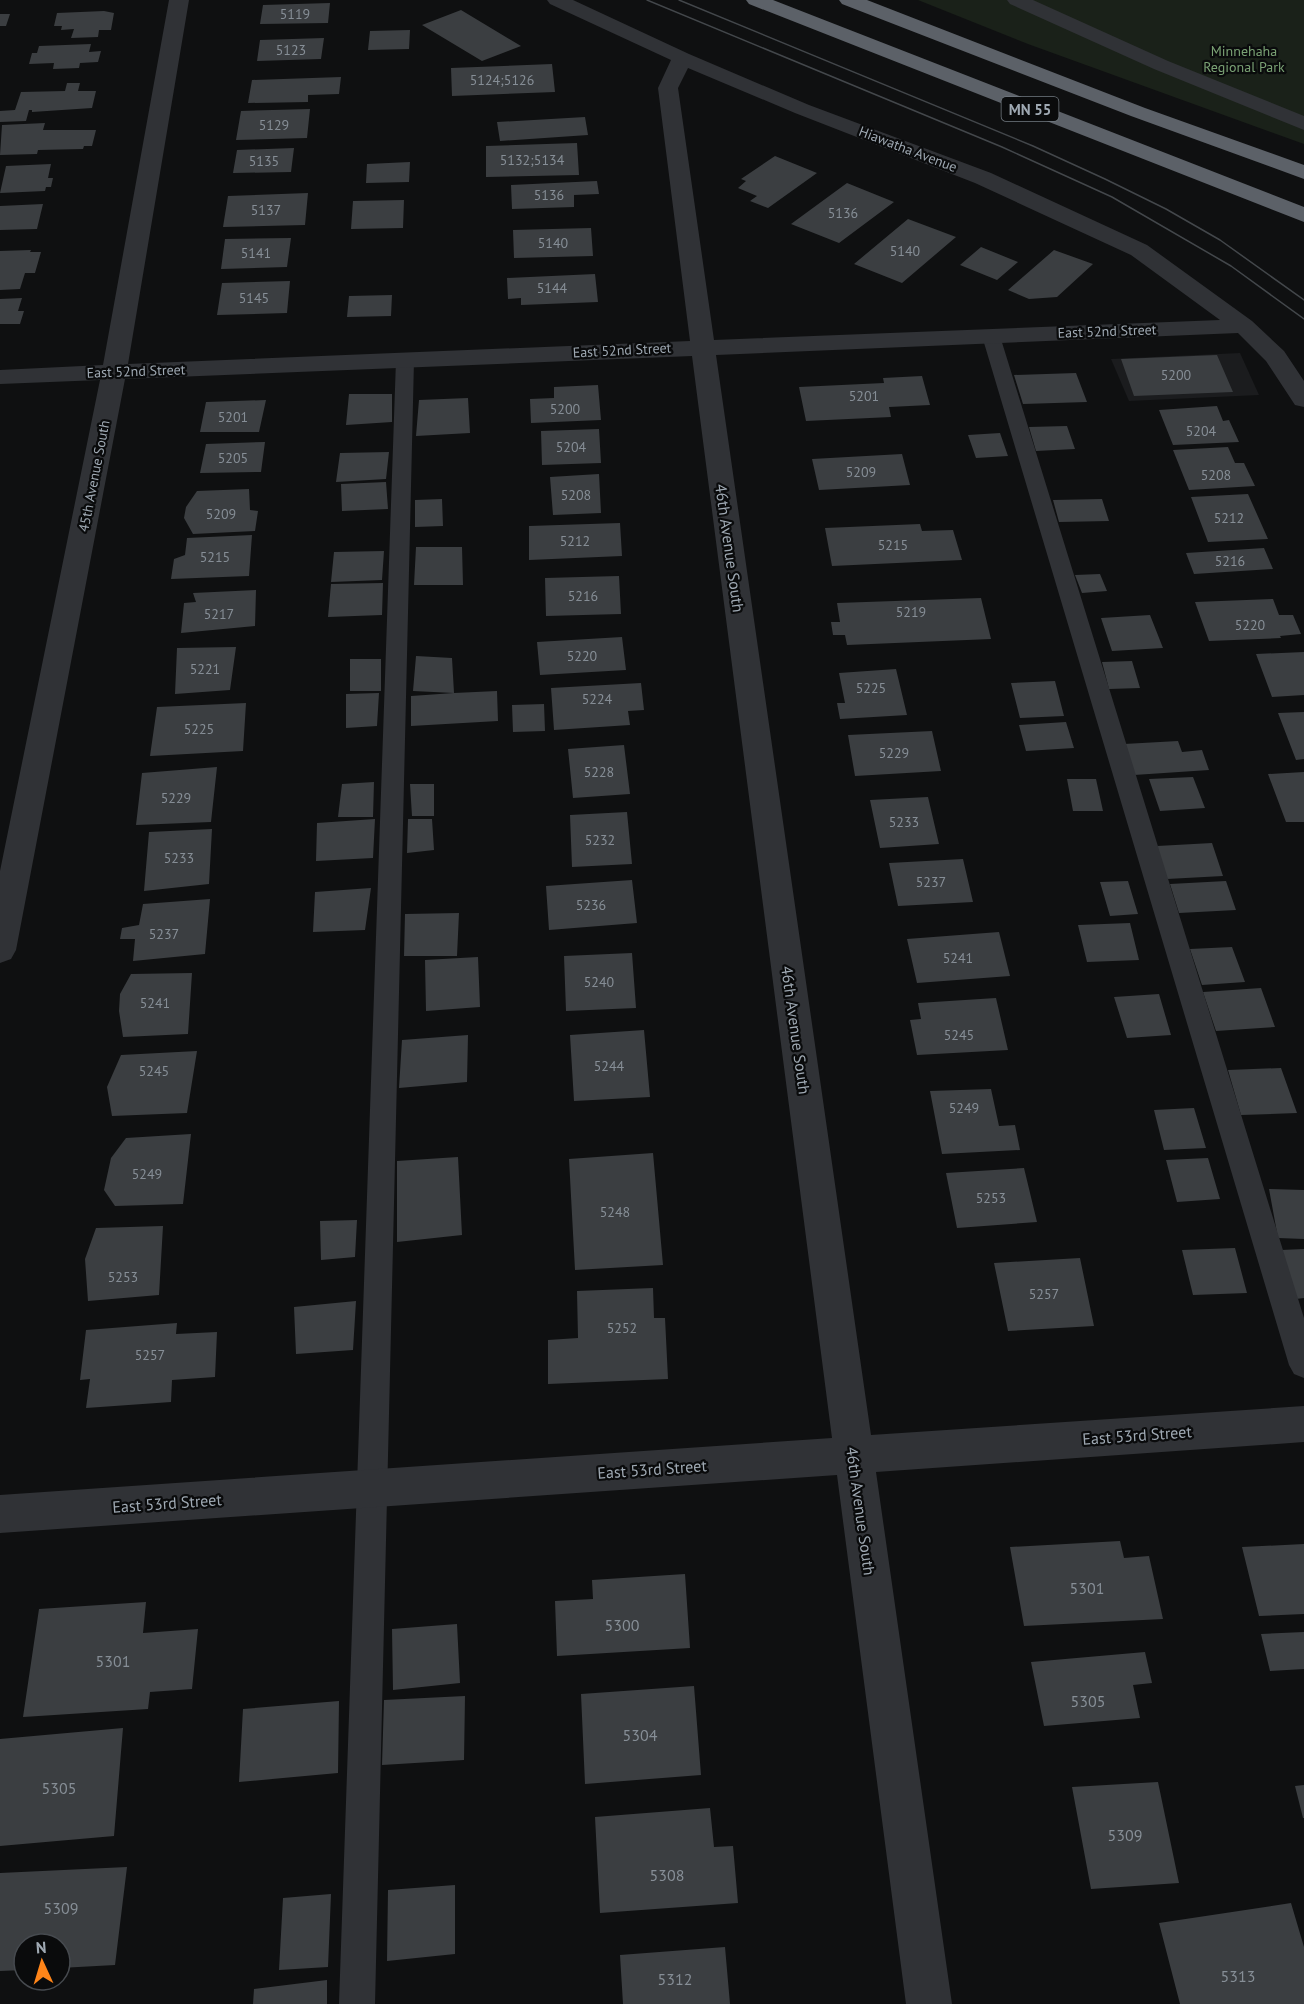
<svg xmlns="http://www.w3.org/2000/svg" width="1304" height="2004" font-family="'PT Sans',sans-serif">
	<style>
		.built { fill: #1b1c1e }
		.green { fill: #1a2119 }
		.building { fill: #3b3e41 }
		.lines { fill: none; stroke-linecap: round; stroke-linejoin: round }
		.lane { fill: #303236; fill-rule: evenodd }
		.street { fill: #303236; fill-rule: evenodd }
		.highway { fill: #5c6168; fill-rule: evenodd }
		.tram { stroke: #43474b; stroke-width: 1.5 }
		.labels { text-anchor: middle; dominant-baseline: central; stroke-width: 4.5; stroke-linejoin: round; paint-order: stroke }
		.number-label { font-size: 14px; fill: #868e96 }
		.far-park-label { font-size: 14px; fill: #7aa174; stroke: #0a0b0c }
		.far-street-label { font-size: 14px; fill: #9fa9b3; stroke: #0a0b0c }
		.shield { fill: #0a0b0c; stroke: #727a81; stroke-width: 1.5 }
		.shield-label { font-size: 15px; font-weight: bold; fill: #9fa9b3 }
		.street-label { font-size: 16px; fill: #9fa9b3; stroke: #0a0b0c }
		.near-number-label { font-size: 16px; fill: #868e96 }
	</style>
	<rect width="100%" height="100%" fill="#0f1011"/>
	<path class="built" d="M1240,353L1259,395L1129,401L1111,359Z"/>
	<path class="green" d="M918,0H1304V144L1028,44Z"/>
	<path class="building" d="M330,3L328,23L260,24L263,5Z
		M461,10L521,46L482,61L422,25Z
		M104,11L114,13L111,30H99L98,37L71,38L74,29L61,30L62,26H54L57,13Z
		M0,14H10L6,26H0Z
		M410,30L409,49L368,50L370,31Z
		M324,38L321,59L257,61L260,40Z
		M91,44L89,52L101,51L98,62L80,63L79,68L53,69L54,63L29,64L32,53H37L39,46Z
		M552,64L555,92L452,96L451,68Z
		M341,77L339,94L308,95V102L248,103L252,80Z
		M67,83H80L78,91H96L92,108L32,112V110H29L26,121L0,122V111L15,110L21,92L65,91Z
		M310,109L307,138L236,140L241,111Z
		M585,117L588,135L500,141L497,122Z
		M45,123L43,130H96L92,146H84L83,149L38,150L37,154L0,155L2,125Z
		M577,143L579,175L486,177V146Z
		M294,148L291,172L233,173L237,150Z
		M775,156L817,173L768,208L750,201L757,196L738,188L746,181L741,179Z
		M410,162L409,182L366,183L367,164Z
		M51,164L48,178H53L51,187H46L45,191L0,193L6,166Z
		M597,181L599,194L574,195V207L512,209L511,185Z
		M847,183L894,202L839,243L791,224Z
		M308,193L305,225L223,227L228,196Z
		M404,200L403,228L351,229L353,201Z
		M43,204L37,229L0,230V206Z
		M908,219L956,237L902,283L854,264Z
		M591,228L593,256L514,258L513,230Z
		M291,238L287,267L221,269L225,239Z
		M981,247L1018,262L997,280L960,265Z
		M31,250L30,252H41L35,273H25L20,289L0,290V251Z
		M1054,250L1093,264L1057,297L1029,299L1008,290Z
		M595,274L598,302L521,305V298L508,299L507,278Z
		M290,281L287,313L217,315L222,283Z
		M392,295L391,316L347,317L349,296Z
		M22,298L18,311H24L20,324H0V299Z
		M1217,355L1233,392L1134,396L1121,359Z
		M1076,373L1087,402L1023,404L1014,375Z
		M922,376L930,405L889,407L891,417L806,421L799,387L884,383L883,378Z
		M598,385L601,420L531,423L530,399L554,398V387Z
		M349,394H392V422L346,425Z
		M468,398L470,433L416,436L419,400Z
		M266,400L259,432H200L206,402Z
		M1217,406L1223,421L1229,420L1239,442L1173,445L1159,410Z
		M1067,426L1075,449L1036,451L1029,427Z
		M599,429L601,463L542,465L541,431Z
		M1000,433L1008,456L976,458L968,435Z
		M265,442L261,472L200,473L206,444Z
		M1228,447L1235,463H1244L1255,486L1189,490L1173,450Z
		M389,452L386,479L336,482L340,453Z
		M902,454L910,485L819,490L812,459Z
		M599,474L601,513L553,515L550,477Z
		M386,482L388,509L342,511L341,484Z
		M249,489L250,510L258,511L255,531L193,534L184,518L186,507L197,491Z
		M1248,494L1268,539L1208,542L1191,497Z
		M442,499L443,526L415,527V500Z
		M1102,499L1109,521L1059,522L1053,500Z
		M620,523L622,556L529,560V526Z
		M920,524L922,531L953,530L962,560L832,566L825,528Z
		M252,535L249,576L171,579L174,559L185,555L187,538Z
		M416,547H462L463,585H414Z
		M1264,548L1273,569L1194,574L1186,553Z
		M384,551L382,580L331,582L334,552Z
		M1100,574L1107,591L1082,593L1075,575Z
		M619,576L621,614L546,616L545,578Z
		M383,583L382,615L328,617L331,584Z
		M256,590L255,626L181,633L184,603L196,602L193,593Z
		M981,598L991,639L847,645L845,635H833L831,622H840L837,603Z
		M1273,599L1279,615H1293L1301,634L1280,636L1281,638L1209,641L1195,602Z
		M1150,615L1163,648L1112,651L1101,618Z
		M622,637L626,670L540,675L537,642Z
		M236,647L230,690L175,694L177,648Z
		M1304,652V695L1272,697L1256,654Z
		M416,656L452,658L454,693L497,691L498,721L411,726V696L454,693L413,691Z
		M350,659H381V691H350Z
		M1132,661L1140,688L1109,689L1102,662Z
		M896,669L907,715L840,719L837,703H845L839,673Z
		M1055,681L1064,716L1020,718L1011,683Z
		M641,683L644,710L628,711L630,725L554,730L551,688Z
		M379,693L377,726L346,728V694Z
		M246,703L243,751L150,756L157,707Z
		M544,704L545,731L513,732L512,705Z
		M1304,712V759L1296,760L1278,713Z
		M1066,722L1074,748L1026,751L1019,725Z
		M932,731L941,771L855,776L848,735Z
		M1178,741L1182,752L1202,750L1209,770L1134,775L1124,744Z
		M624,745L630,794L573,798L568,749Z
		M217,767L211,822L136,825L142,773Z
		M1304,772V822H1286L1268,774Z
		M1193,777L1205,808L1160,811L1149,779Z
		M1067,779H1096L1103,811H1073Z
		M374,782L373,817H338L342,784Z
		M410,784H434V816H412Z
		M928,797L939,844L880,848L870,800Z
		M627,812L632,864L572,867L570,815Z
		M375,819L373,858L316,861L317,823Z
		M408,819H432L434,850L407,853Z
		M212,829L209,884L144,891L149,832Z
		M1212,843L1223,876L1167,879L1157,846Z
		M963,859L973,902L898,906L889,863Z
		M632,880L637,923L549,930L546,886Z
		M1128,881L1138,914L1110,916L1100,882Z
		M1226,881L1236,910L1179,913L1170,884Z
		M371,888L365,930L313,932L315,892Z
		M210,899L205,954L133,961L135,939H120L122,928L139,925L143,904Z
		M459,913L457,956H404L405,914Z
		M1130,923L1139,960L1087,962L1078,925Z
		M999,932L1010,976L917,983L907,939Z
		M1232,947L1245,982L1202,985L1190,949Z
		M632,953L636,1008L566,1011L564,956Z
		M478,957L480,1007L426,1011L425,960Z
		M192,973L188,1034L123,1037L119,1011L120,994L131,974Z
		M1261,988L1275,1027L1216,1031L1203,992Z
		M1159,994L1171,1035L1127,1038L1114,997Z
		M996,998L1008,1050L917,1055L910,1020L921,1019L918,1003Z
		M644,1030L650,1097L574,1101L570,1035Z
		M468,1035L467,1082L399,1088L402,1040Z
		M197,1051L187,1113L112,1116L107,1087L121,1055Z
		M1281,1068L1297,1113L1241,1115L1228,1070Z
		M991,1089L999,1126L1015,1125L1020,1150L942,1154L930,1091Z
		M1194,1108L1206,1148L1164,1150L1154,1110Z
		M191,1134L183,1204L115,1206L104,1190L111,1158L126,1138Z
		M653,1153L663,1265L575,1270L569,1159Z
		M458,1157L462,1235L397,1242V1161Z
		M1208,1158L1220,1199L1177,1202L1166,1160Z
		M1024,1168L1037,1222L957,1228L946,1173Z
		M1269,1189L1304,1190V1239L1278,1238Z
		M357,1220L355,1257L321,1260L320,1221Z
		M163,1226L159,1295L88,1301L85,1259L96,1228Z
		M1235,1248L1247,1293L1193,1295L1182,1250Z
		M1304,1249V1298L1296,1299L1281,1250Z
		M1080,1258L1094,1326L1008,1331L994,1263Z
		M653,1288L654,1318H665L668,1379L548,1384V1340L578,1338L577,1291Z
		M356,1301L353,1350L296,1354L294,1307Z
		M177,1323L176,1334L217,1332L215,1377L172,1380L171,1402L86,1408L90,1379L80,1380L86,1330Z
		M1120,1541L1124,1558L1149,1556L1163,1619L1024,1626L1010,1547Z
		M1304,1544V1614L1259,1616L1242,1547Z
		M685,1574L690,1648L557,1656L555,1601L593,1599L592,1580Z
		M146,1602L143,1633L198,1629L192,1689L150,1692L148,1709L23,1717L39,1609Z
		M457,1624L460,1683L393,1690L392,1629Z
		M1304,1632V1669L1270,1671L1261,1634Z
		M1145,1652L1152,1683L1133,1685L1140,1718L1044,1726L1031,1662Z
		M694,1686L701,1775L585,1784L581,1694Z
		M465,1696L464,1760L382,1765L384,1700Z
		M339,1701L338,1773L239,1782L243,1709Z
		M123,1728L114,1836L0,1846V1739Z
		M1158,1782L1179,1883L1091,1889L1072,1787Z
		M1304,1785V1818H1303L1295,1786Z
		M710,1808L714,1847L733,1846L738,1903L600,1913L595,1817Z
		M127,1867L115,1965L60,1968V1944H24V1970L0,1971V1873Z
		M455,1885V1954L387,1961L388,1890Z
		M331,1894L328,1967L279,1970L283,1898Z
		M1291,1903L1304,1947V2004H1180L1159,1923Z
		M725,1947L730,2004H623L620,1955Z
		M327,1980V2004H253L254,1989Z"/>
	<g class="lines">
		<path class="lane" d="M991,330L998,332L1000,336L1304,1318V1378L1294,1374L1289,1365L982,336L984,332Z
			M405,354L412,356L414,360L375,2004H339L396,360L398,356Z"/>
		<path class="street" d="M169,0H189L128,364L690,341L658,88L671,60L550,4L547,0H573L689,54L809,105L991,173L1147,245L1252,321L1284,351L1304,381V407L1295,405L1266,361L1238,333L716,355L871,1435L1304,1406V1442L876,1472L952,2004H906L837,1475L0,1533V1495L832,1438L692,356L125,379L16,950L11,959L0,963V871L100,380L0,384V370L103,365ZM688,68L795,113L975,183L1131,255L1220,320L714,340L678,88Z
			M1007,0H1033L1168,61L1304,116V130L1154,69L1010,4Z"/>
		<path class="highway" d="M746,0H773L1304,207V222L749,4Z
			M839,0H867L1145,108L1304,165V179L1131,116L842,4Z"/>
		<path class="tram" d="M647,0L1002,147L1112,197L1231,266L1304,319
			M679,0L1033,146L1105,179L1166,209L1220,240L1304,300"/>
	</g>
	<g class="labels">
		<g class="number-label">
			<text x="295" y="14">5119</text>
			<text x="291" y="50">5123</text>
			<text x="502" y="80">5124;5126</text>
			<text x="274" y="125">5129</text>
			<text x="532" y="160">5132;5134</text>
			<text x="264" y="161">5135</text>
			<text x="549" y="195">5136</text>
			<text x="266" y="210">5137</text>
			<text x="843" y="213">5136</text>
			<text x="553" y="243">5140</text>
			<text x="905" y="251">5140</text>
			<text x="256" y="253">5141</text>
			<text x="552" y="288">5144</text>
			<text x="254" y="298">5145</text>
			<text x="1176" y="375">5200</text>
			<text x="864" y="396">5201</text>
			<text x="565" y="409">5200</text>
			<text x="233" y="417">5201</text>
			<text x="1201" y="431">5204</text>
			<text x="571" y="447">5204</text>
			<text x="233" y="458">5205</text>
			<text x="861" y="472">5209</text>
			<text x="1216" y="475">5208</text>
			<text x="576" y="495">5208</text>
			<text x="221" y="514">5209</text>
			<text x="1229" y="518">5212</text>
			<text x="575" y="541">5212</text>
			<text x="893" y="545">5215</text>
			<text x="215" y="557">5215</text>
			<text x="1230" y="561">5216</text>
			<text x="583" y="596">5216</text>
			<text x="911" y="612">5219</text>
			<text x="219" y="614">5217</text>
			<text x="1250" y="625">5220</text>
			<text x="582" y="656">5220</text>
			<text x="205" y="669">5221</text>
			<text x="871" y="688">5225</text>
			<text x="597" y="699">5224</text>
			<text x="199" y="729">5225</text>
			<text x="894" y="753">5229</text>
			<text x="599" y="772">5228</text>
			<text x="176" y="798">5229</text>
			<text x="904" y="822">5233</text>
			<text x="600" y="840">5232</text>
			<text x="179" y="858">5233</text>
			<text x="931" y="882">5237</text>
			<text x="591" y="905">5236</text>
			<text x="164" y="934">5237</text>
			<text x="958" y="958">5241</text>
			<text x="599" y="982">5240</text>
			<text x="155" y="1003">5241</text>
			<text x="959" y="1035">5245</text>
			<text x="609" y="1066">5244</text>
			<text x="154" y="1071">5245</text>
			<text x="964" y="1108">5249</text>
			<text x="147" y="1174">5249</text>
			<text x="991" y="1198">5253</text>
			<text x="615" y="1212">5248</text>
			<text x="123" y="1277">5253</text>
			<text x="1044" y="1294">5257</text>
			<text x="622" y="1328">5252</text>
			<text x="150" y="1355">5257</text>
		</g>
		<g class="far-park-label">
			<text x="1244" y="51">Minnehaha<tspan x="1244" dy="16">Regional Park</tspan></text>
		</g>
		<g class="far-street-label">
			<text transform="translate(908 149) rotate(21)">Hiawatha Avenue</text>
			<text transform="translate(1107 331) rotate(-2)">East 52nd Street</text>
			<text transform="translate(622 350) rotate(-3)">East 52nd Street</text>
			<text transform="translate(136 371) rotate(-2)">East 52nd Street</text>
			<text transform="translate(94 476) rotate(-79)">45th Avenue South</text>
		</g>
		<rect class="shield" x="1001.5" y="97" width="57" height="24" rx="4.5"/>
		<g class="shield-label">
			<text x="1030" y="109">MN 55</text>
		</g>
		<g class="street-label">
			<text transform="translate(730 548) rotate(82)">46th Avenue South</text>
			<text transform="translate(796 1030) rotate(82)">46th Avenue South</text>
			<text transform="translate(1137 1435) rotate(-4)">East 53rd Street</text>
			<text transform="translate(652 1469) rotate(-4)">East 53rd Street</text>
			<text transform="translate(167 1503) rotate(-4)">East 53rd Street</text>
			<text transform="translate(861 1511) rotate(82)">46th Avenue South</text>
		</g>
		<g class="near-number-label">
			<text x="1087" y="1588">5301</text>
			<text x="622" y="1625">5300</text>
			<text x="113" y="1661">5301</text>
			<text x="1088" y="1701">5305</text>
			<text x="640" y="1735">5304</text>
			<text x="59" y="1788">5305</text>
			<text x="1125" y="1835">5309</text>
			<text x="667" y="1875">5308</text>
			<text x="61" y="1908">5309</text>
			<text x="1238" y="1976">5313</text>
			<text x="675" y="1979">5312</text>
		</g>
	</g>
	<g transform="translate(42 1962) rotate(356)"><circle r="28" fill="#0a0b0c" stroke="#464a4f" stroke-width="1.5"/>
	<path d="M0-4.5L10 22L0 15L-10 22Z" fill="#ff8519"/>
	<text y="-9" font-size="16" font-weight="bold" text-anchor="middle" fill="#9fa9b3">N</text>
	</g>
</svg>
